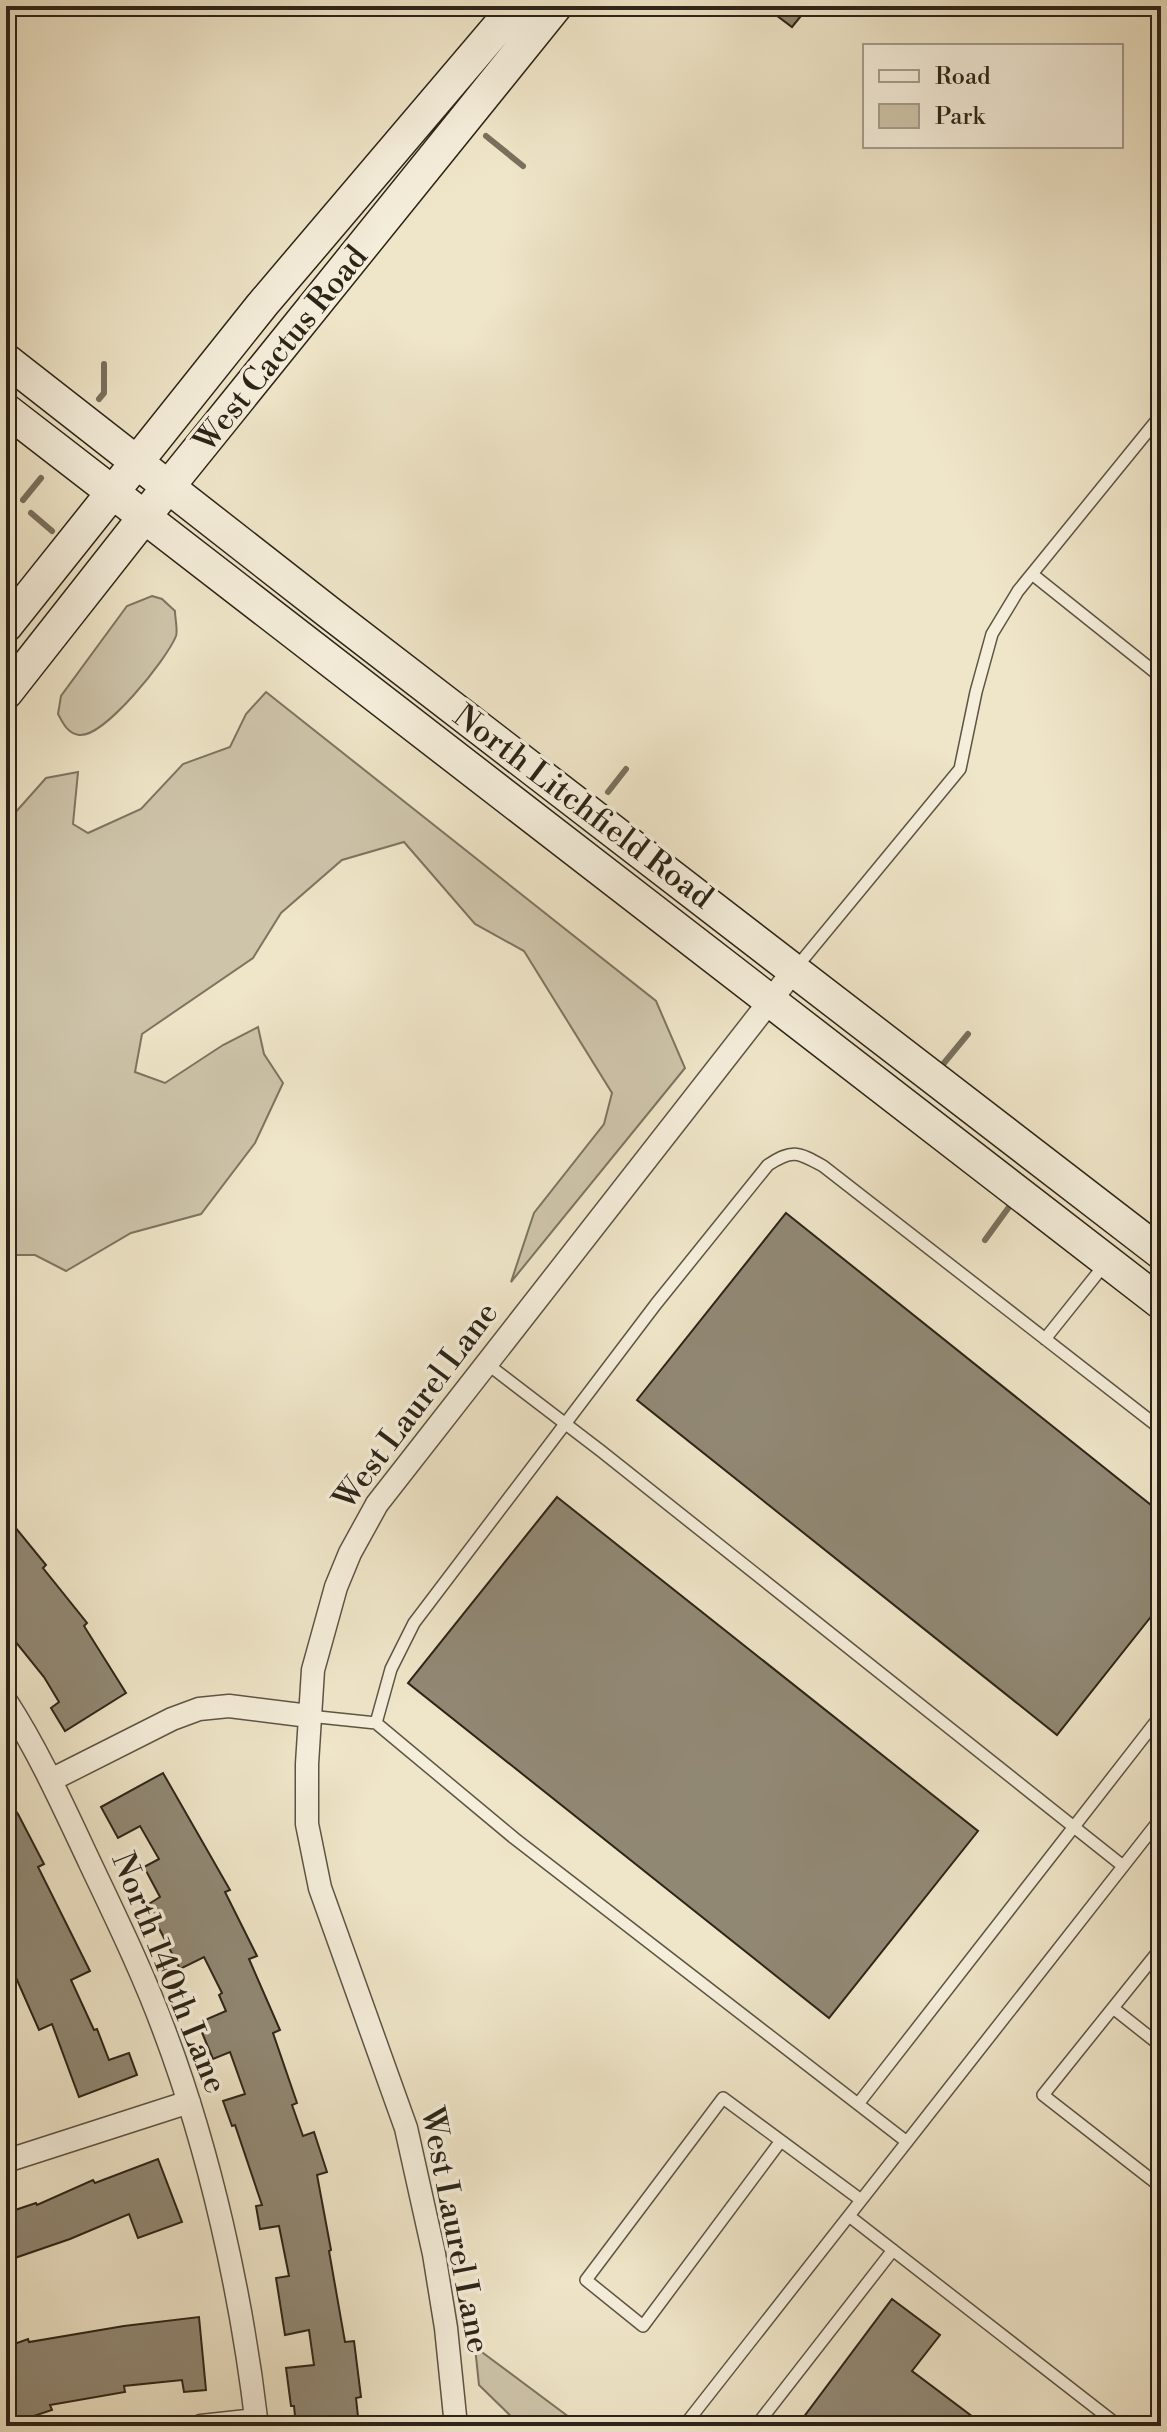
<svg xmlns="http://www.w3.org/2000/svg" width="1167" height="2432" font-family="'Libre Bodoni',serif">
	<style>
		.green { fill: #cec4aa; stroke: #7d7461; stroke-width: 2 }
		.lines { fill: none; stroke-linecap: round; stroke-linejoin: round }
		.stream { stroke: #79705e; stroke-width: 6 }
		.building { fill: #918874; stroke: #2c2418; stroke-width: 2 }
		.lane-casing { stroke: #5d5444; stroke-width: 14 }
		.street-casing { stroke: #5d5444; stroke-width: 25 }
		.secondary-casing { stroke: #2c2418; stroke-width: 35 }
		.lane { stroke: #f5eedb; stroke-width: 11 }
		.street { stroke: #f5eedb; stroke-width: 22 }
		.secondary { stroke: #f5eedb; stroke-width: 32 }
		.labels { text-anchor: middle; dominant-baseline: central; stroke-width: 7; stroke-linejoin: round; paint-order: stroke }
		.street-label { font-size: 32px; fill: #2c2418; stroke: #f5eedb }
	</style>
	<rect width="100%" height="100%" fill="#efe5c8"/>
	<filter id="stains"><feTurbulence type="fractalNoise" baseFrequency=".0025" numOctaves="4"/><feColorMatrix values="0 0 0 0 .2 0 0 0 0 .09 0 0 0 0 .02 0 0 0 .5 -.17"/></filter>
	<radialGradient id="worn" r=".72"><stop offset=".6" stop-color="#630" stop-opacity="0"/><stop offset="1" stop-color="#630" stop-opacity=".3"/></radialGradient>
	<path class="green" d="M152,596L162,599L175,611C175,619 178,629 176,636C167,659 104,738 79,735C67,733 63,723 58,714L61,696L127,606Z
		M266,692L656,1001L685,1068L511,1282L534,1213L604,1124L612,1093L524,951L475,924L404,842L342,860L281,913L253,958L142,1034L135,1072L165,1083L223,1045L258,1027L264,1054L283,1083L255,1143L201,1214L131,1233L66,1271L35,1255H6V823L46,778L78,772L73,824L88,833L141,809L183,764L230,747L246,714Z
		M475,2347L581,2426H521L479,2385Z"/>
	<g class="lines">
		<path class="stream" d="M486,136L523,166
			M99,399L104,393V364
			M23,500L41,478
			M31,513L52,531
			M608,792L626,769
			M944,1063L968,1034
			M985,1240L1009,1207"/>
	</g>
	<path class="building" d="M764,6H809L792,27Z
		M786,1213L1161,1513V1604L1057,1735L637,1400Z
		M557,1497L978,1831L829,2018L408,1683Z
		M6,1516L46,1565L43,1568L87,1623L84,1626L126,1693L65,1731L51,1708L59,1702L44,1677L6,1630Z
		M163,1773L230,1890L225,1892L257,1956L249,1959L280,2030L273,2033L297,2103L292,2105L303,2136L314,2132L327,2172L317,2175L331,2250L329,2251L345,2342L354,2341L361,2397L356,2398L359,2426H296L294,2406H291L286,2368L314,2365L309,2330L285,2335L276,2278L289,2276L279,2226L260,2229L256,2206L262,2205L235,2125L232,2126L223,2101L245,2094L230,2052L213,2059L198,2023L226,2011L219,1995L222,1993L204,1957L180,1969L147,1905L160,1897L144,1867L159,1859L140,1826L118,1838L101,1807Z
		M6,1797L18,1814L44,1864L38,1867L90,1971L71,1980L94,2030L97,2029L109,2060L129,2053L137,2075L79,2097L52,2024L39,2030L6,1955Z
		M158,2159L182,2222L138,2238L129,2214L70,2239L6,2261V2213L36,2203L37,2205L93,2180L95,2183Z
		M892,2299L940,2335L912,2371L985,2426H797Z
		M199,2317L206,2390L184,2392L182,2380L124,2386L125,2392L50,2405L52,2410L13,2423L6,2402V2347L28,2339L29,2342L124,2326Z"/>
	<g class="lines">
		<g class="lane-casing">
			<path id="lane" d="M1032,574L1161,677
				M795,969L960,769L976,692L992,634L1018,591L1161,415
				M1045,1339L1105,1264
				M486,1363L601,1451L1123,1866
				M309,1716L376,1723L514,1838L907,2142
				M376,1723L391,1669L414,1623L656,1304L768,1165C792,1149 798,1152 823,1166L1161,1429
				M1161,1948L1043,2095L1161,2187
				M1113,2008L1161,2046
				M858,2104L1161,1715
				M780,2142L643,2326L586,2280L723,2098L861,2200
				M849,2216L1119,2426
				M684,2426L1161,1818
				M756,2426L893,2250"/>
		</g>
		<g class="street-casing">
			<path id="street" d="M6,1701C39,1752 64,1808 90,1863C116,1918 143,1973 164,2030C210,2152 242,2296 257,2426
				M51,1780L172,1719L199,1709L229,1706L309,1716
				M6,2161L189,2102
				M201,2426L256,2420
				M456,2426L446,2328L434,2254L406,2128L320,1888L307,1824V1764L313,1670L336,1587L350,1553L377,1504L795,969"/>
		</g>
		<g class="secondary-casing">
			<path id="secondary" d="M6,360L331,614L1161,1253
				M6,410L1161,1303
				M6,626L262,305L516,6
				M6,693L168,487L556,6"/>
		</g>
		<use href="#lane" class="lane"/>
		<use href="#street" class="street"/>
		<use href="#secondary" class="secondary"/>
	</g>
	<g class="labels">
		<g class="street-label">
			<text transform="translate(281 349) rotate(-51)">West Cactus Road</text>
			<text transform="translate(583 807) rotate(37)">North Litchfield Road</text>
			<text transform="translate(416 1406) rotate(-53)">West Laurel Lane</text>
			<text transform="translate(169 1973) rotate(68)">North 140th Lane</text>
			<text transform="translate(455 2230) rotate(79)">West Laurel Lane</text>
		</g>
	</g>
	<rect width="1167" height="2432" fill="none" stroke="#efe5c8" stroke-width="32"/>
	<rect x="8" y="8" width="1151" height="2416" fill="none" stroke="#2c2418" stroke-width="4"/>
	<rect x="16" y="16" width="1135" height="2400" fill="none" stroke="#2c2418" stroke-width="2"/>
	<rect x="863" y="44" width="260" height="104" fill="#f5eedb" stroke="#a59d8d" stroke-width="2"/>
	<rect x="879" y="70" width="40" height="12" fill="#f5eedb" stroke="#a59d8d" stroke-width="2"/>
	<text x="935" y="84" font-size="24" fill="#2c2418">Road</text>
	<rect x="879" y="104" width="40" height="24" fill="#cec4aa" stroke="#a59d8d" stroke-width="2"/>
	<text x="935" y="124" font-size="24" fill="#2c2418">Park</text>
	<rect width="100%" height="100%" filter="url(#stains)"/>
	<rect width="100%" height="100%" fill="url(#worn)"/>
</svg>
